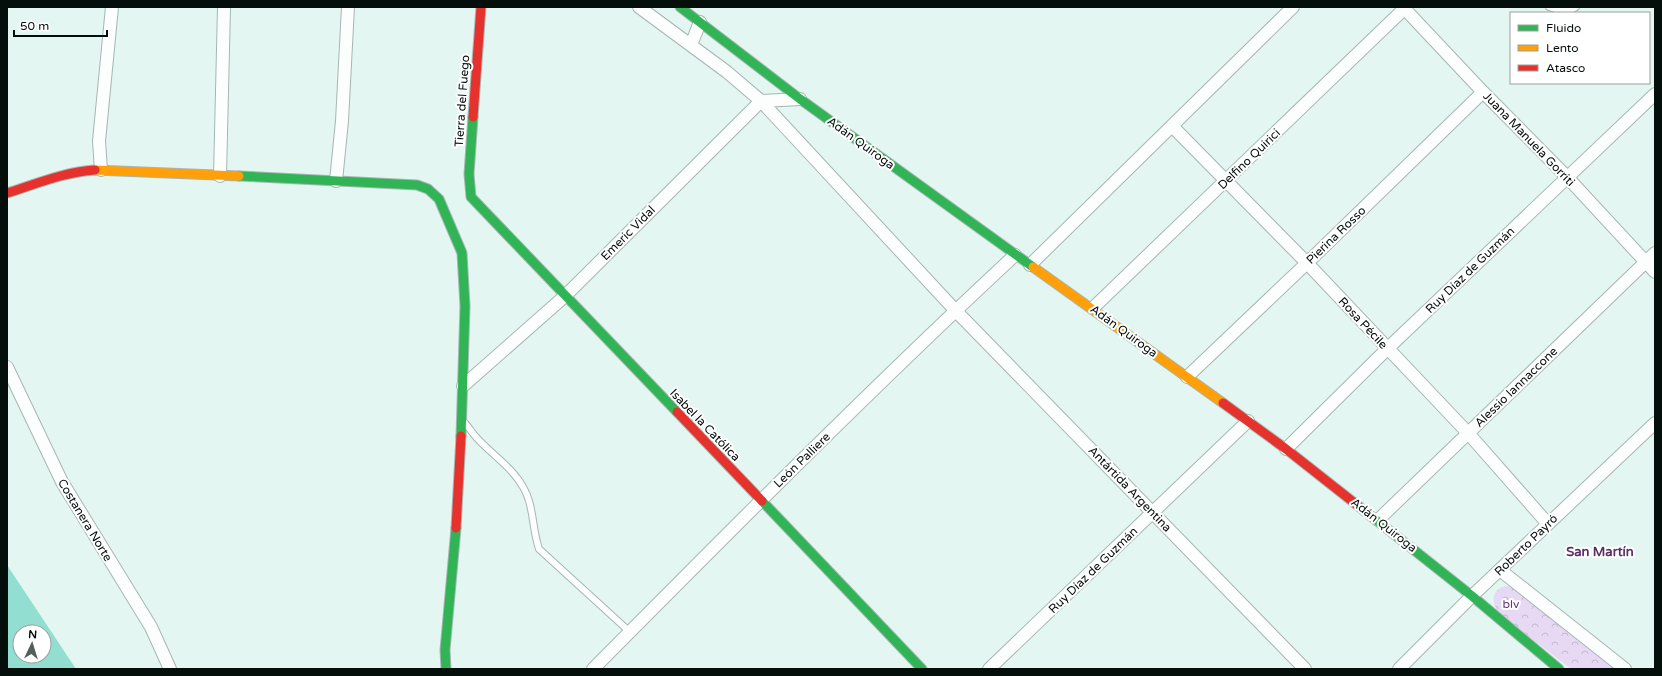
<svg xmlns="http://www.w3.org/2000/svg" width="1662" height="676" font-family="'Varela Round',sans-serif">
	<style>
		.park { fill: url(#park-crowns) }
		.water { fill: #92ded0; fill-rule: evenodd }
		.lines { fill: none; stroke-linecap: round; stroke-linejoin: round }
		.lane-casing { stroke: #a7b6b3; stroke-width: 8 }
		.street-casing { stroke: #a7b6b3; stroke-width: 14 }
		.fast-casing { stroke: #a7b6b3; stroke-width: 11 }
		.slow-casing { stroke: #a7b6b3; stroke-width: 11 }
		.jam-casing { stroke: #a7b6b3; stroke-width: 11 }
		.lane { stroke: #fbfefd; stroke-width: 6 }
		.street { stroke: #fbfefd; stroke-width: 12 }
		.fast { stroke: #30b455; stroke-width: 9 }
		.slow { stroke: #ff9f0a; stroke-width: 9 }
		.jam { stroke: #e5322d; stroke-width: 9 }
		.labels { text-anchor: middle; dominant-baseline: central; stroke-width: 4; stroke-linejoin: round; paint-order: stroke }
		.street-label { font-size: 12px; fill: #040f0c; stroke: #fff }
		.park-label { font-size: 12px; fill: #683078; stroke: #fff }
		.neighbourhood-label { font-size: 13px; font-weight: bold; fill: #582e63; stroke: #fff }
	</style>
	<defs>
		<pattern id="park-crowns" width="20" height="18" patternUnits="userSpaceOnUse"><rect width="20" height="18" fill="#e7d9f4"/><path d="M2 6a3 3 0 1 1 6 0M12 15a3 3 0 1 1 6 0" fill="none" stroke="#c4b9d0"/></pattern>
	</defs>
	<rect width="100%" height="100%" fill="#e3f6f2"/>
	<path class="park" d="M1505,586L1513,587L1517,590L1615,669H1571L1499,613C1491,603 1491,590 1505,586Z"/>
	<path class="water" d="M7,565L76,669H7ZM20,632H44V656H20Z"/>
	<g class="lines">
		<g class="lane-casing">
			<path id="lane" d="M1549,7C1558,10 1567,14 1576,7
				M465,423C469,427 472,433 476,437C491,454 512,467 523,487C534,505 532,529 539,549L630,632"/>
		</g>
		<g class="street-casing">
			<path id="street" d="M639,7L727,72L761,101L955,310L1305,669
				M1403,7L1483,92L1567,177L1655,272
				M691,45L700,22
				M1172,126L1307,263L1468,433L1548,524
				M101,170L99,141L112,7
				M220,176L224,7
				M336,181L342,121L348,7
				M1030,265L1293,7
				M1093,308L1405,8
				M7,367L62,482L151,627L170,669
				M1187,377L1307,263L1483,92
				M463,386L565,296L761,101L800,99
				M1286,449L1387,349L1655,94
				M1378,520L1655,253
				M1500,570L1625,669
				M593,669C732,529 871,389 1015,255
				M989,669L1248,421
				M1399,669L1472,596L1655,423"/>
		</g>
		<g class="fast-casing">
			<path id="fast" d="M680,7L800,99L1033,267
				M473,117L469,174L471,197L677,412
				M239,176L417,185L428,189L439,199L462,253L465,306L461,436
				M762,501L922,669
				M1371,516L1472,596L1559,669
				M446,669L445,650L456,528"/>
		</g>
		<g class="slow-casing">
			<path id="slow" d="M95,170L239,176
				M1033,267L1223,403"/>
		</g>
		<g class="jam-casing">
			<path id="jam" d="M473,117L481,7
				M7,193C36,184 64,172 95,170
				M1223,403L1286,449L1371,516
				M677,412L762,501
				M456,528L461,436"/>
		</g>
		<use href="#lane" class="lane"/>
		<use href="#street" class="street"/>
		<use href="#fast" class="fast"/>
		<use href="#slow" class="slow"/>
		<use href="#jam" class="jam"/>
	</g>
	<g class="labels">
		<g class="street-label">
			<text transform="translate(462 101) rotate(-86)">Tierra del Fuego</text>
			<text transform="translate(1529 139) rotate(46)">Juana Manuela Gorriti</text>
			<text transform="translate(861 143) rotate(36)">Adán Quiroga</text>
			<text transform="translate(1249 159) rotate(-44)">Delfino Quirici</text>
			<text transform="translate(628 233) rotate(-45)">Emeric Vidal</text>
			<text transform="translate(1336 235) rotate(-44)">Pierina Rosso</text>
			<text transform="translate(1470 270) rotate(-44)">Ruy Díaz de Guzmán</text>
			<text transform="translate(1363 323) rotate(47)">Rosa Pécile</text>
			<text transform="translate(1124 331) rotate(36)">Adán Quiroga</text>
			<text transform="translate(1516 387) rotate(-44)">Alessio Iannaccone</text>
			<text transform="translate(705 425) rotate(46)">Isabel la Católica</text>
			<text transform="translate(802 460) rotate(-44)">León Palliere</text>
			<text transform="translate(1130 489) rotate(46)">Antártida Argentina</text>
			<text transform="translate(85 520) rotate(59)">Costanera Norte</text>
			<text transform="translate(1384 525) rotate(38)">Adán Quiroga</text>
			<text transform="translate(1526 545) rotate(-44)">Roberto Payró</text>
			<text transform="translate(1093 570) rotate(-44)">Ruy Díaz de Guzmán</text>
		</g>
		<g class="park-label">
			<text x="1511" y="604">blv</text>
		</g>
		<g class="neighbourhood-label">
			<text x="1600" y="552">San Martín</text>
		</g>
	</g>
	<rect width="1662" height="676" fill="none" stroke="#040f0c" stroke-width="16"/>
	<rect x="1510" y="12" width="140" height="72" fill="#ffffff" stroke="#9b9f9e"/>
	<rect x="1518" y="25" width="20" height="6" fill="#30b455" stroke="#9b9f9e"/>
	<text x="1546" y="32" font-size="12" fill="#040f0c">Fluido</text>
	<rect x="1518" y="45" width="20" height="6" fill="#ff9f0a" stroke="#9b9f9e"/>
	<text x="1546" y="52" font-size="12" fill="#040f0c">Lento</text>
	<rect x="1518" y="65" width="20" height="6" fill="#e5322d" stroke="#9b9f9e"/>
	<text x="1546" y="72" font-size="12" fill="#040f0c">Atasco</text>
	<g transform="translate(32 644) rotate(4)"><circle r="19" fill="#ffffff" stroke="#9b9f9e"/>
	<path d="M0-3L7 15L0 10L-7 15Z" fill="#52605c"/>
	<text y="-6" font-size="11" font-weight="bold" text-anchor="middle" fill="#040f0c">N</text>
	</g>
	<path d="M14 30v6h93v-6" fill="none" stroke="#040f0c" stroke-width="2"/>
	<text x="20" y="30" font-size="12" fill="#040f0c" stroke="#ffffff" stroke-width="3" paint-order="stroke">50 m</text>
</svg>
